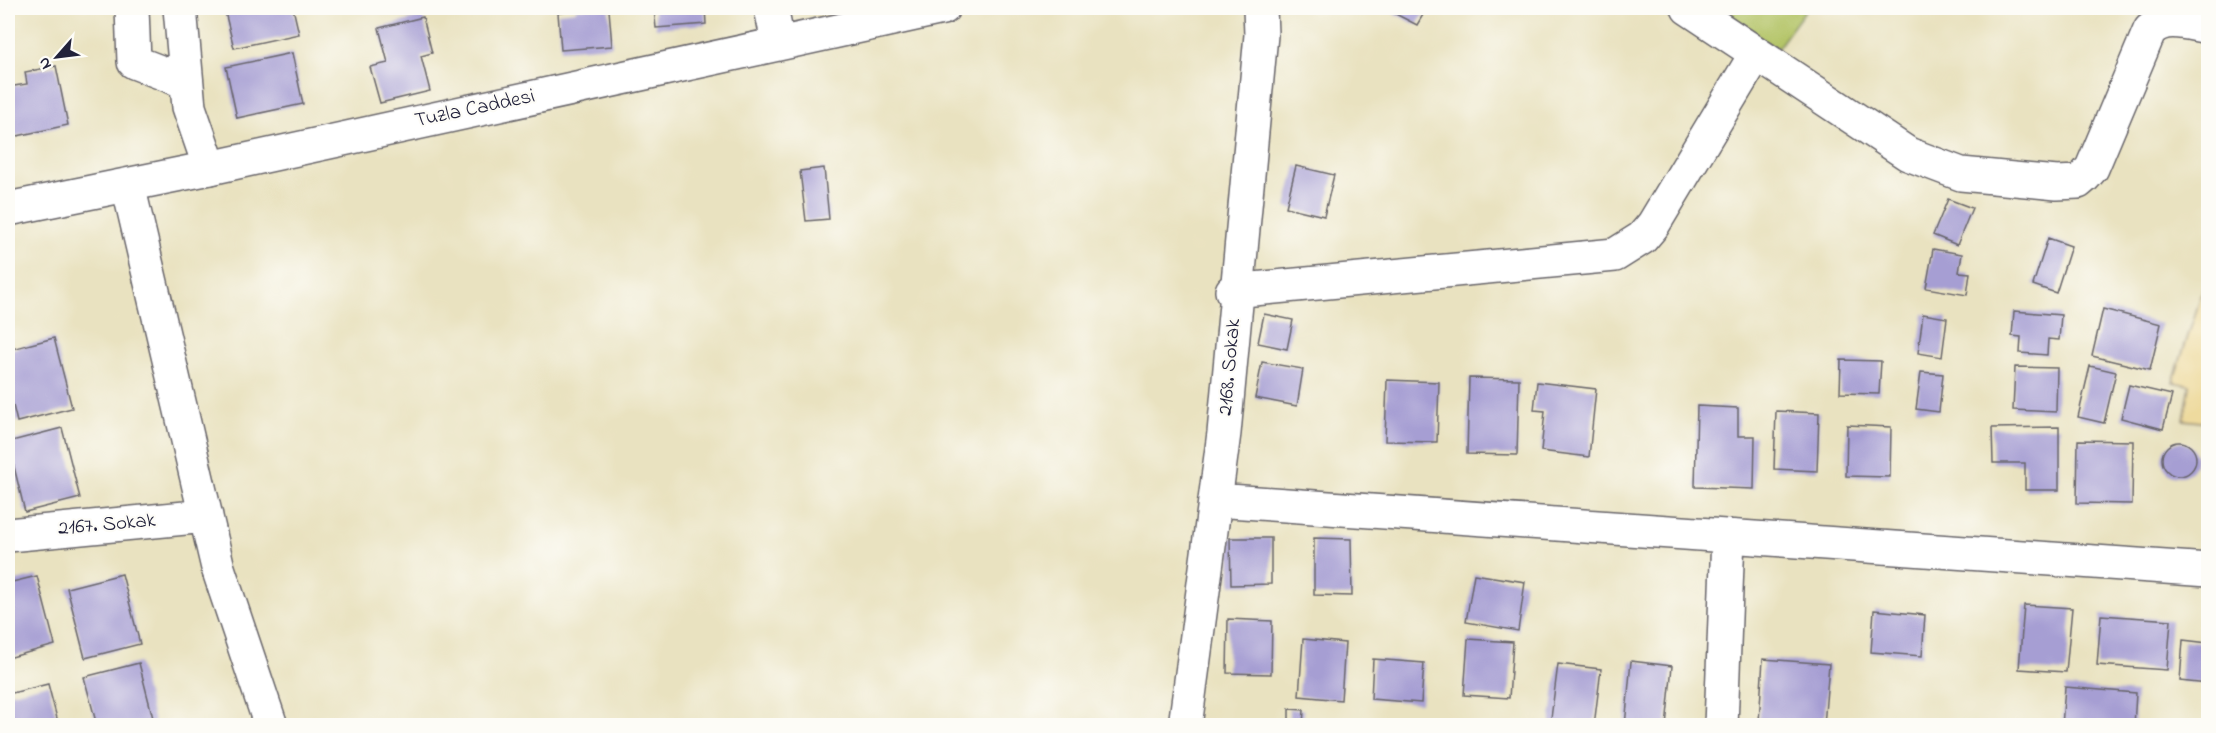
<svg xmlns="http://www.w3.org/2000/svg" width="2216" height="733" font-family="'Indie Flower',sans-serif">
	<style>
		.green { fill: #b4c467; stroke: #6b7351; stroke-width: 1.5 }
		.sand { fill: #eeda9e; stroke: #887e6c; stroke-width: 1.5 }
		.building { fill: #a69ed3 }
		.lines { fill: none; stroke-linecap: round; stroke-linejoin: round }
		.minor-casing { stroke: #68656a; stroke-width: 36 }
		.major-casing { stroke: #68656a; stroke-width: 36 }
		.minor { stroke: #fff; stroke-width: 33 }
		.major { stroke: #fff; stroke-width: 33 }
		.labels { text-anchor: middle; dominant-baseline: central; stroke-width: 4.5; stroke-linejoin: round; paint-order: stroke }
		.street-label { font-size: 21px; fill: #22223b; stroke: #fdfcf7 }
	</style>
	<rect width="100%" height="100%" fill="#fdfcf7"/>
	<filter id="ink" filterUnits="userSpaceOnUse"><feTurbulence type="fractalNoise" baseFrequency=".0167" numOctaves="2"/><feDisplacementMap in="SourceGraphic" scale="12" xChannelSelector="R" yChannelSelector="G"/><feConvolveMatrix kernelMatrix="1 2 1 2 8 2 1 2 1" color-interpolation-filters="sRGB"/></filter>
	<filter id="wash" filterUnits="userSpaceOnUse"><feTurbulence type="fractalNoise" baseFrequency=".008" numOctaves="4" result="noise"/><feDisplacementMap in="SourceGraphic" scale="24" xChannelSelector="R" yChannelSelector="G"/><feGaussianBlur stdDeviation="1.35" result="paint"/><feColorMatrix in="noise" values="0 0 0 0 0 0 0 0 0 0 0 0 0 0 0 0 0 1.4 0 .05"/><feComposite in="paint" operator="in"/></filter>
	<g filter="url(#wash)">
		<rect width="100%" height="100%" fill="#e9e2c0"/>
		<path class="green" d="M1707,8H1807L1777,49Z"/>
		<path class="sand" d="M2205,284L2208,285V423L2184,420L2190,385L2173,382Z"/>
		<g id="blocks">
			<path class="building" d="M224,8H293L299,34L234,48Z
				M576,8H619V9L609,10L612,46L561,50L558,13L576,11Z
				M654,8H705L706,24L656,28Z
				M1384,8H1427L1417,25Z
				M423,17L432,53L421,56L430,91L380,103L370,67L388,63L379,28Z
				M292,53L303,104L237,118L226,67Z
				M56,66L68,125L8,138V87L27,84L25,72Z
				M1296,166L1334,175L1324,216L1286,207Z
				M824,168L829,219L806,221L800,171Z
				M1948,199L1972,208L1957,245L1933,235Z
				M2048,238L2071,246L2056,293L2033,285Z
				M1933,249L1962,254L1959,272L1970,273L1967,295L1926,288Z
				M2103,309L2161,324L2150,370L2092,356Z
				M2014,311L2061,315L2059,340L2048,339L2047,355L2020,353L2021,337L2012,336Z
				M1264,314L1293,320L1287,349L1258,343Z
				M1923,314L1947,318L1942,357L1918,353Z
				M54,338L72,408L17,422L8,385V350Z
				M1841,360L1881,361L1879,394L1840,393Z
				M1262,362L1303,369L1297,406L1255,398Z
				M2090,366L2116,372L2104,423L2078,417Z
				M2015,367L2057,368L2056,412L2013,410Z
				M1921,372L1943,374L1939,412L1916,409Z
				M1469,378L1519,379L1517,455L1467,454Z
				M1387,380L1439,382L1437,442L1385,441Z
				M1537,382L1596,389L1589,457L1541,451L1545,411L1534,410Z
				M2129,385L2172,395L2163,429L2121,418Z
				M1697,406L1738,408V436H1755L1754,489L1695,487Z
				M1776,411L1819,413L1817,471L1774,469Z
				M1847,425L1891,427L1890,477L1846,476Z
				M2059,427V490H2025V463H1993L1992,428Z
				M62,428L80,498L25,512L8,442Z
				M2078,440L2133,441L2132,504L2077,503Z
				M2162 459a17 17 0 1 1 34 0a17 17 0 1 1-34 0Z
				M1230,538H1271V584L1231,585Z
				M1314,538L1351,539L1352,596L1314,595Z
				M122,574L140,644L85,658L67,588Z
				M1474,574L1525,582L1518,631L1466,622Z
				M37,576L55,645L8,658V583Z
				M2024,605L2072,608L2066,672L2019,669Z
				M1874,610L1925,615L1922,656L1871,652Z
				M2101,615L2171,620L2167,670L2097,665Z
				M1228,619L1272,621L1271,674L1227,673Z
				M1303,639L1345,643L1341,700L1299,696Z
				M1468,639L1513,642L1509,698L1464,695Z
				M2183,640L2208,643V684L2180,681Z
				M1373,659L1424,663L1421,703L1371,699Z
				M1763,659L1829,664L1824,726L1759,722Z
				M1631,661L1672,666L1666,726H1625Z
				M139,663L155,726H97L84,677Z
				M1558,664L1601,669L1594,726H1550Z
				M48,684L59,726H8V694Z
				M2065,687L2136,693L2134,726H2062Z
				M1289,709L1304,710L1303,725L1289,724Z"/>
		</g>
	</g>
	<g filter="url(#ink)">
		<use href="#blocks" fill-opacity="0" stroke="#68656a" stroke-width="1.5"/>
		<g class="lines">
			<g class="minor-casing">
				<path id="minor" d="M132,8L134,62L186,82
					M180,8L189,107L210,168
					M771,8L778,42
					M1688,8L1908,154L1961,174L2057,183L2078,182L2085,176L2092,168L2150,30C2167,15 2188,24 2208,27
					M128,185L218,568L271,726
					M1232,291L1615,255L1642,238L1653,225L1756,54
					M1215,500L2208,570
					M8,535L206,516
					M1185,726L1224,433L1261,35L1260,8
					M1721,726L1728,536"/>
			</g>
			<g class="major-casing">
				<path id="major" d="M8,209L210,168L943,8"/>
			</g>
			<use href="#minor" class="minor"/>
			<use href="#major" class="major"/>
		</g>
	</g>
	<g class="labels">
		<g class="street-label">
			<text transform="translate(475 109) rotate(-12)">Tuzla Caddesi</text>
			<text transform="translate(1230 367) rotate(-85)">2168. Sokak</text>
			<text transform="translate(107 525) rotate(-5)">2167. Sokak</text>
		</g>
	</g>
	<rect width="2216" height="733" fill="none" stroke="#fdfcf7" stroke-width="30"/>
	<g transform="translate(57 57) rotate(242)" stroke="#fdfcf7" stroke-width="4.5" paint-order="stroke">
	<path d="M0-4.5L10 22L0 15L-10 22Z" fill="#22223b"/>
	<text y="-9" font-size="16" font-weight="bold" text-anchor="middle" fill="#22223b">N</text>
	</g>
</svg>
